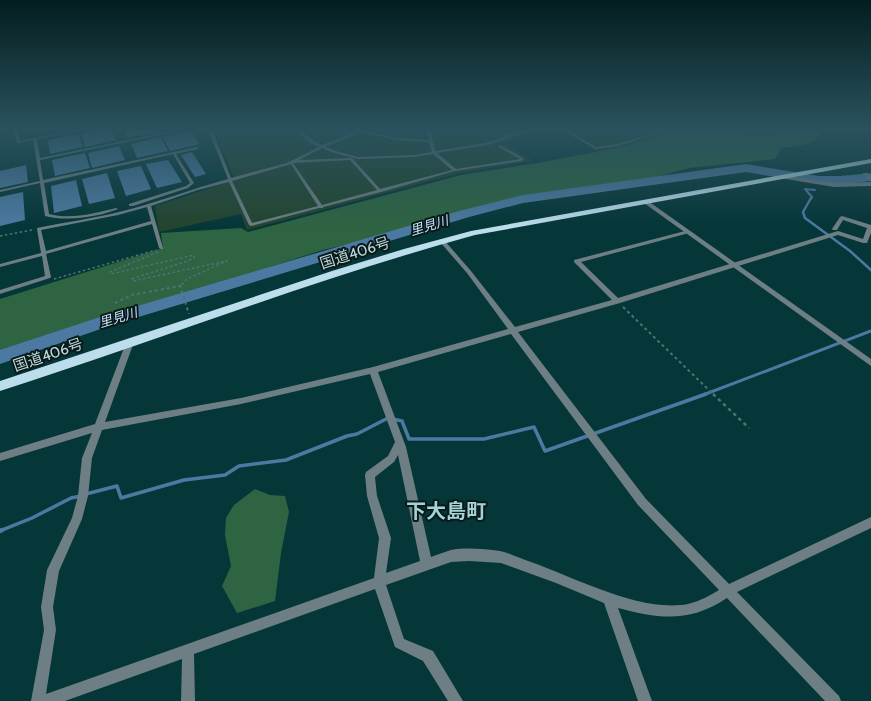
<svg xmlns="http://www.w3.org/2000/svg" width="871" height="701" font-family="Cabin,'Noto Sans JP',sans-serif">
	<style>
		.green { fill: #23452f }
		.forest { fill: #2e6442 }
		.water { fill: #4c79a2 }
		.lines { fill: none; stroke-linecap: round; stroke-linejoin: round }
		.stream-far4 { stroke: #4c79a2; stroke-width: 2 }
		.stream-far3 { stroke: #4c79a2; stroke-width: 2.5 }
		.stream-far2 { stroke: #4c79a2; stroke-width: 3 }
		.stream-far1 { stroke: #4c79a2; stroke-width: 3.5 }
		.stream { stroke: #4c79a2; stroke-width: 4.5 }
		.river { fill: #4c79a2; fill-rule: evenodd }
		.path-far3 { stroke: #4d7375; stroke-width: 1; stroke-dasharray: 2 2; stroke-linecap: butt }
		.path-far2 { stroke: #4d7375; stroke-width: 1.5; stroke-dasharray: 2.5 2.5; stroke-linecap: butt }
		.path-far1 { stroke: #4d7375; stroke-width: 2; stroke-dasharray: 3 3; stroke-linecap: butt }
		.path { stroke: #4d7375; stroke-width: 2.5; stroke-dasharray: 3.5 3.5; stroke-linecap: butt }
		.service { fill: #6e7e85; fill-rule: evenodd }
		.minor { fill: #6e7e85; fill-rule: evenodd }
		.tertiary { fill: #6e7e85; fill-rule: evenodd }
		.trunk { fill: #bcdeec; fill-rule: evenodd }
		.labels { text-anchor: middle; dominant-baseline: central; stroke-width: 4; stroke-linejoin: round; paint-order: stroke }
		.far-water-label { font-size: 13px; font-style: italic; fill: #cbe5fe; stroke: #081a1b }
		.street-label { font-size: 15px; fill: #c1d7d8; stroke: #081a1b }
		.near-quarter-label { font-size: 20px; font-weight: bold; fill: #a4d2d5; stroke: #081a1b }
	</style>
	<rect width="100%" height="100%" fill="#053638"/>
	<path class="green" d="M213,129H548L530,132L504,143L533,161L460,173L247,230L241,214L159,232L155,206L235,180Z
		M561,129H677L621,147L597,151Z"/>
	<path class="forest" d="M678,129H735C746,137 758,135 771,134L772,129H824C816,146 798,146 781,148L775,159L689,168L653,178L599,185L526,198L454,215L421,227L323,250L179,296L54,340L0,356V299L163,248L161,233L241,228L248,232L461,175L537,163L622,147Z
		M255,489L270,495L285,496L289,512L281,553L275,601L237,613L222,586L231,566L225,535L226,518L234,505Z"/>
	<path class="water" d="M103,129H111L116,140L85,147L81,134Z
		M123,129H156L158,132L127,138Z
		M191,131L200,144L170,151L163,137Z
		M78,134L83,147L50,154L48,140Z
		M161,137L168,151L137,158L131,144Z
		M119,146L125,160L92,168L88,153Z
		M192,152L206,174L195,177L181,155Z
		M85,153L90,168L55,176L52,160Z
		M168,160L182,182L157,188L146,164Z
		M26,165L28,182L0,188V171Z
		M141,166L151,189L126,196L117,171Z
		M107,173L115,198L89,204L82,179Z
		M76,180L82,206L54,213L51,186Z
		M23,192L25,220L0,226V197Z"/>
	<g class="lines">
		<path class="stream-far4" d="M811,199L812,197L805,189L815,190"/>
		<path class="stream-far3" d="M811,198L803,212L805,218L850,251L871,270"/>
		<path class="stream-far2" d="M703,395L871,331"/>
		<path class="stream-far1" d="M86,494L117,486L121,498L184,480L225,475L239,466L286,460L347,436L357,434L388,418L402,421L409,439H484L534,427L545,451L706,394
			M0,531L32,518L71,498L81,496"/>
		<path class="stream" d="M0,531L2,530"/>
		<path class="river" d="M746,164L819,176H842L871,173V181L842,184H819L746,172L523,203L469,217L112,325L0,364V350L100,317L459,211L523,195Z"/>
		<path class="path-far3" d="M842,176L859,175"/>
		<path class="path-far2" d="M0,236L32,230
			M158,252L110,272L111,274L194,255V257L188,261L134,278L132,279L133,281L227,261L187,279L180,286
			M54,279L156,250"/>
		<path class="path-far1" d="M181,285L180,286L189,314
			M115,303L132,295L180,286
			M623,307L714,395"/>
		<path class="path" d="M713,394L749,428"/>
		<path class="service" d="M2,129H7L5,130Z
			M14,129H18L20,141L82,129H89L37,139L40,158L182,129H189L40,160L43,180L197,147H198V149L176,154L194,183L188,188L133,206H129V204L186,186L190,183L173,154L44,183L49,214C71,220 95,213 116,208L118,209C114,211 108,212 103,214C84,218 65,221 45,216L40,183L0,192V190L40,181L33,140L17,143Z
			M208,129H212L231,178L287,163L319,147C310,143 302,137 296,129H300C306,136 314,142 322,145L364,129H369L365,131L396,138L429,140L426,129H430L435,151L486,143L507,136L486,129C495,129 505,136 512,135C520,134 527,129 535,129L488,145L437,153L456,169L520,159L499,147L498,146L500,145L523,158L524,159L522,161L455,171L381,192L323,207V208H319L251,226L249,225L229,182L198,190L151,206L163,248V249H161L159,248L152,224L46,254L51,277L50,278L0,294V290L45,276L42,256L0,267V264L41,253L37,229V228C64,222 92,219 119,212C156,203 191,189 228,179ZM361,132L396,140L429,142L432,152L414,155L358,157L336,151L325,147ZM322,148L334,153L358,159L414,157L433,154L452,170L380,189L352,158L299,160ZM350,160L377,190L322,205L293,163ZM291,164L318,206L252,223L232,181ZM147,207L151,221L46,251L41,230L118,215Z
			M561,129H565L596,147L617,144L650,134L642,129H646L653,133L666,129H671L618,146L595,149Z"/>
		<path class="minor" d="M863,173H867L871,176V180L863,175Z
			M782,175L834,183L871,182V186L834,187L780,178V176Z
			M842,216L871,225V233L867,243H863L838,235L620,303L518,332L646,499L729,584L871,517V528L737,592L839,696L841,701H825L727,598C689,623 660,619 618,608L652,701H638L604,603L556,583L501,563L469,561L451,562L386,585L404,639L433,651L463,701H448L423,661L395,647L375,589L194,654L195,701H181L182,659L65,701H31L44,630L41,607L47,570L72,518L78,496L82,458L92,433L0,461V453L95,424L127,340L130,339L134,342L105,422L241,398L373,367L508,329L467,273L440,242V240H444L471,271L515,327L612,300L574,262V260L685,231H689V233L581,262L618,298L838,231L863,239L867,228L843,220L837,230H833L832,229L840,217ZM511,334L638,505L719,590C709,596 700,601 688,604C641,613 576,578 531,562C521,559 510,553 500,551C485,549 466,547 451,550C444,552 437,555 431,557L406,447L378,372ZM370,374L395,442L388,456L366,472L365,475L367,496L379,538L374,578L46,694L56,630L53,607L59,571L82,519L88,496L92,458L102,430L241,404ZM398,455L420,561L386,573L391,538L377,496L375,477L394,462Z"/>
		<path class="tertiary" d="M644,201H648L871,359V366L644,203Z"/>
		<path class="trunk" d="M871,159V163L475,235C314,279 159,340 0,391V381L332,271L404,249L471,231Z"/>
	</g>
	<linearGradient id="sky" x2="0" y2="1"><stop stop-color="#031e1f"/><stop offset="0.57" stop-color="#2a525e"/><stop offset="1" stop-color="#2a525e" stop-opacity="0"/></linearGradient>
	<rect width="871" height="227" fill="url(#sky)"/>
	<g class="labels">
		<g class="far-water-label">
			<text transform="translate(429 225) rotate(-17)">里見川</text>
			<text transform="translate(118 317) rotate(-17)">里見川</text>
		</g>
		<g class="street-label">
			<text transform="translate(355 253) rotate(-18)">国道406号</text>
			<text transform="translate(48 355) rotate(-19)">国道406号</text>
		</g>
		<g class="near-quarter-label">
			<text x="446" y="511">下大島町</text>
		</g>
	</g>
</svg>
